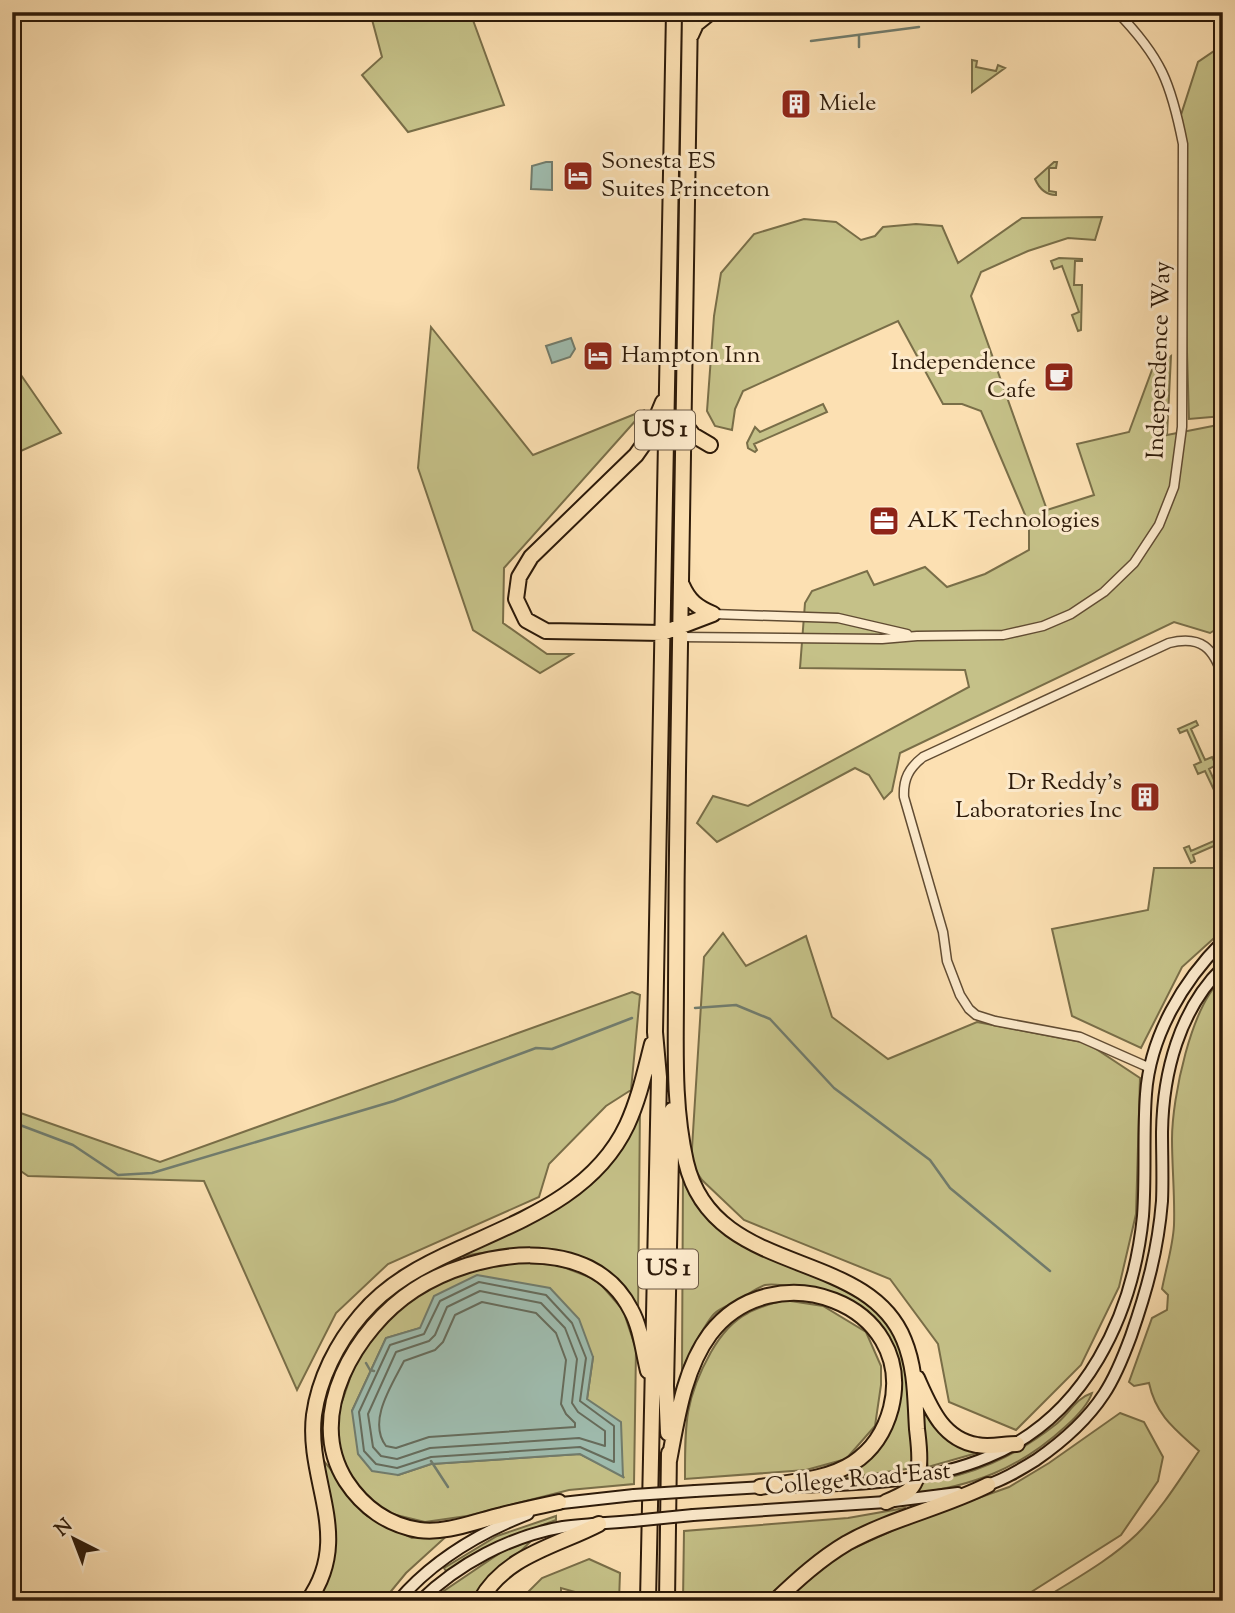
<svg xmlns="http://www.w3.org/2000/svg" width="1235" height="1613" font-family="'Sorts Mill Goudy',serif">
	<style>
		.green { fill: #c5c188; stroke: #796e48; stroke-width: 2; fill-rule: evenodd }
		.water { fill: #9fbdb0; stroke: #717c6d; stroke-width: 2 }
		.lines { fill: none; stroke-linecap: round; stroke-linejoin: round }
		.shore { stroke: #666c5c; stroke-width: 2 }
		.stream { stroke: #717c6d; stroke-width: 2.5 }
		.street-casing { stroke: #614c33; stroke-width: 11 }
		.secondary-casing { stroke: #2d1a09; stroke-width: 14 }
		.highway-casing { stroke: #2d1a09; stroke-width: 18 }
		.street { stroke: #fdebcd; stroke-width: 8 }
		.secondary { stroke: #fdebcd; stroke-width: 10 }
		.highway { stroke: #fce0b2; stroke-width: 14 }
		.secondary-bridge-casing { stroke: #2d1a09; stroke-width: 14; stroke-linecap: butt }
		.secondary-bridge { stroke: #fdebcd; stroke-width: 10 }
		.labels { text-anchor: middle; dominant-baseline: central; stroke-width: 6; stroke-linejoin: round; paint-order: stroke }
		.shield { fill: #fdebcd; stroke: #6b5944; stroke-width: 2 }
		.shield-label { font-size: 23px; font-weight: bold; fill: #2d1a09 }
		.poi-label { font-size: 24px; fill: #2d1a09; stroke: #fdebcd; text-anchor: start }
		.street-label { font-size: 24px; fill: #2d1a09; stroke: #fdebcd }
	</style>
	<rect width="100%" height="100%" fill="#fce0b2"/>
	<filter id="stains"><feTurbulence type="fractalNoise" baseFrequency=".00286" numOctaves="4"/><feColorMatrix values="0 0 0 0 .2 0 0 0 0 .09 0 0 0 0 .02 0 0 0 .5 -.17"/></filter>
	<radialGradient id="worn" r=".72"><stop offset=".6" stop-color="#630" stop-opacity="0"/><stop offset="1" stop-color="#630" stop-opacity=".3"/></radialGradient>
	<path class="green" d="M370,12H470L504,105L408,132L362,75L382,57Z
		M1223,45V416L1189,419L1180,118L1198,62Z
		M972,60L977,61L976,67L996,71L998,65L1005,68L972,92Z
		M1054,162H1057L1056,168H1049V191L1056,192V195C1046,195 1039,188 1035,179Z
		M1102,217L1095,240L1068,238L1028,251L981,272L971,296L1047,510L1094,495L1077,444L1129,432L1152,370L1171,356L1167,435L1223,424V625L1210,633L1174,622L900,753L892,791L884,799L869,775L855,768L717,842L697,823L713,796L748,806L969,687L965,670L800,668L805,603L812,591L867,571L874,585L925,567L947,587L985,574L1029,550V524L981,411L962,404H943L898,321L743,391L735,409L732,430L715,426L707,411L714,316L721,273L754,234L804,219L836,222L861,240L875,236L883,227L916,224L942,226L958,263L1022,218Z
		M1059,258L1082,259V261H1075L1074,285H1082L1081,330L1078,331L1072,315L1079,312L1062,266L1054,269L1051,261Z
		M431,327L533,455L645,410L504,568L503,623L547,654H572L540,673L473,630L418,468Z
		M12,362L61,433L12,455Z
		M823,404L827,412L754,444L757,450L755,452L748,448L747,443L755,427L760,432Z
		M1196,721L1198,725L1191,729L1205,760L1212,757L1216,765L1209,769L1223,800V809L1205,771L1198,774L1194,765L1201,762L1187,730L1180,733L1178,729Z
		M1223,837V842L1193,855L1195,861L1191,863L1184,848L1189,846L1191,851Z
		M1154,868H1214L1223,887V930L1182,967L1141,1048L1072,1016L1052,929L1148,910Z
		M723,933L746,966L806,936L832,1017L888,1059L977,1022L1087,1043L1140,1078L1136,1214L1119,1287L1081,1365L1016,1430L949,1402L938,1344L890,1279L744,1220L702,1180L691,1164L704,957Z
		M1223,978V1601H1040C1073,1580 1109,1561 1137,1534C1161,1510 1180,1479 1199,1451C1176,1430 1156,1416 1149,1383L1134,1386L1129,1382L1152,1318L1167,1310L1168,1295L1162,1289C1166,1268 1173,1246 1174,1225C1175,1196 1172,1168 1172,1139C1172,1098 1191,1005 1223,978Z
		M632,992L640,995L631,1090L606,1106L549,1164L539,1197L388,1264L336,1313L297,1390L204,1181L28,1176L12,1165V1110L160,1162Z
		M640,1106L638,1316C627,1304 607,1274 595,1266C551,1237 492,1252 444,1259L560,1205Z
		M683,1175C694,1196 707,1219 726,1235C738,1245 755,1251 769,1257C820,1279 888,1297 904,1358C912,1387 910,1419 912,1449V1460L906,1469L840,1479C854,1463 876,1457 887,1437C927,1363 872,1287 792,1286C784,1286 773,1283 765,1285C756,1288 746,1296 737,1301C730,1305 720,1308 714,1314C704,1324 690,1355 682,1369Z
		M550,1262L597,1280L623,1310L636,1349L634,1484L569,1490L467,1516L425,1522L392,1514L369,1502L345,1474L333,1428L359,1352L413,1293L475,1264ZM420,1328L593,1357L587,1399L623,1476L580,1454L431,1464L398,1475L352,1411L386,1338Z
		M784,1300L823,1306L866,1332L881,1366V1385L875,1426L846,1459L806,1470L685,1479C685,1426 684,1400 711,1352C719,1338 732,1321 748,1313C758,1307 772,1304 784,1300Z
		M1092,1393C1088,1405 1075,1418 1065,1427C1019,1469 973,1486 912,1494L920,1483C972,1476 1014,1457 1055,1425C1068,1415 1076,1398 1092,1393Z
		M922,1399L977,1452V1453L928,1467L925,1452Z
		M1120,1413L1144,1422L1163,1457L1158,1481L1121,1535L1017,1601H784L830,1559L911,1522L1009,1487L1049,1463Z
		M324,1461L367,1516L412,1538L450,1533L406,1573L383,1601H311L329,1575L330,1519Z
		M905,1508L906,1511L839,1542L774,1593L768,1601H683L684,1531L848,1518Z
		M556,1516V1520L491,1545L446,1571L444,1568L497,1536Z
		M532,1540L470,1601H429L503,1551Z
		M589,1559L620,1573L619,1601H590L582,1594L561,1588V1601H519L542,1578Z"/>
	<path class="water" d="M546,162H552V190L531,189L532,166Z
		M571,338L575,349L570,357L552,363L546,346Z
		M477,1275L550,1288L579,1319L593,1357L587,1399L621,1422L623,1477L580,1454L431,1464L398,1475L372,1471L358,1454L352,1411L386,1338L420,1328L434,1296Z"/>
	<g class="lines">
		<path class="shore" d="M479,1282L546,1295L572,1323L586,1358L580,1401L614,1426V1462L580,1447L431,1457L397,1468L376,1464L364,1451L359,1412L390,1345L424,1334L440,1301Z
			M480,1291L541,1303L565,1328L577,1359L572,1403L578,1412L605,1431V1446L579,1438L430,1448L397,1459L381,1456L373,1447L368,1414L396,1352L429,1341L435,1335L447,1307Z
			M482,1302L536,1313L556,1333L566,1360L561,1404L566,1414L575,1423V1427L429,1437L396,1448L386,1446C367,1421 392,1385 404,1361L435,1350L443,1342L455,1315Z"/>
		<path class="stream" d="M859,35V47
			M811,41L919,27
			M695,1008L736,1005L770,1019L834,1088L930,1160L950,1188L1050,1271
			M12,1122L73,1145L118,1175L152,1173L394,1101L536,1048L552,1049L632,1018
			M366,1363L370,1370L374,1371
			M431,1461L448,1487"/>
		<g class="street-casing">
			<path id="street" d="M713,614L838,618L907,634
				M679,637L882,639L917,636L1003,635L1043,626L1071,614L1104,592L1134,563L1159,525L1174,487L1182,427L1183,144C1171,83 1161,57 1117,12
				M1150,1068L1080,1037L995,1021L976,1015L969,1009L960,995L947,961L943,932L904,797C903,779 909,768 923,757L1169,643C1201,635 1214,648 1223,678"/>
		</g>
		<g class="secondary-casing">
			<path id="secondary" d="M984,1486C1002,1481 1020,1470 1036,1460C1062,1442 1087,1420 1104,1394C1116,1376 1124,1355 1131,1336C1147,1290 1158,1250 1162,1201C1163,1179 1162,1155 1162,1132C1163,1073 1179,1010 1223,967
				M795,1487C859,1485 929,1482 988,1457C1086,1417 1133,1315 1143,1216C1146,1175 1143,1134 1146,1094C1150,1036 1183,981 1223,941
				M695,1491L765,1487
				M553,1504L634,1495
				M693,1515L886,1502L958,1493
				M398,1601C433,1560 479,1533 528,1514
				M420,1601C458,1564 510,1536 563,1527C586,1524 610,1523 633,1521"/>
		</g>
		<g class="highway-casing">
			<path id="highway" d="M690,12C686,265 682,518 678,771C677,844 676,918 676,991C676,1048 673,1106 686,1162C713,1279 866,1246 904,1340C916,1369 915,1399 917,1429C919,1447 924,1477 908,1491C902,1495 893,1499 886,1502
				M691,35L696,24L711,12
				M663,402L648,438L636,455L531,557L519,577L516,599L526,620L546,631L663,633L713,614
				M683,422L693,435L710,445
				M682,585C689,601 697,607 713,614
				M917,1378C930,1407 942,1439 977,1445C989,1448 1004,1444 1017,1444
				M668,1433L666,1386L672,1110
				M669,1461C677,1419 684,1369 710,1334C773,1251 917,1303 891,1408C885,1431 873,1450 853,1463C827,1480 790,1482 760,1487
				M559,1502C540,1506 521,1510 502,1515C476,1521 446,1534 419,1530C388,1525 363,1507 346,1481C304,1415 356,1328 414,1290C475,1250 591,1231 631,1310C641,1328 643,1351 648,1371
				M308,1601C354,1537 306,1481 314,1415C319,1379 337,1343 361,1315C388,1283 423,1265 461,1248C524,1219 595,1193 627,1125C639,1099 645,1071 652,1044
				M480,1601C505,1555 557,1546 599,1524
				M648,1601L659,1077L655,1032L674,12
				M667,1601L669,1453
				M775,1601C797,1580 820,1559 847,1543C892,1518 942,1508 988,1485"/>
		</g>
		<use href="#street" class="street"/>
		<use href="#secondary" class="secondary"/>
		<use href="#highway" class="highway"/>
		<g class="secondary-bridge-casing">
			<path id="secondary-bridge" d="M634,1495L695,1491
				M633,1521L693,1515"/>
		</g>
		<use href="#secondary-bridge" class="secondary-bridge"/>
	</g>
	<defs>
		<g id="building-square" transform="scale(1.575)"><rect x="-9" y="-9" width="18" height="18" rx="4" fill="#8f2418" stroke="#fdebcd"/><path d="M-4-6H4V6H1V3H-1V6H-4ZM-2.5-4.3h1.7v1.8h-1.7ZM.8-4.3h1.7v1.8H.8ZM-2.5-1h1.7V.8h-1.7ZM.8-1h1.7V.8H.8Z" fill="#fff"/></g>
		<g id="hotel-square" transform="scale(1.575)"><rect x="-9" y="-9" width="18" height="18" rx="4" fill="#8f2418" stroke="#fdebcd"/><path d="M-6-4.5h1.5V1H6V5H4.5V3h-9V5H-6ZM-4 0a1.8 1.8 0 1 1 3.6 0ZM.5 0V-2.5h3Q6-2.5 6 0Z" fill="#fff"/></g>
		<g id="cafe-square" transform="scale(1.575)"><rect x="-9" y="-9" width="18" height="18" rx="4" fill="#8f2418" stroke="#fdebcd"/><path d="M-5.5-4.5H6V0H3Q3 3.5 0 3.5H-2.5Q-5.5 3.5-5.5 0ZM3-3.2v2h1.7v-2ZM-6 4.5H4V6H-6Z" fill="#fff"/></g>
		<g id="office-square" transform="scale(1.575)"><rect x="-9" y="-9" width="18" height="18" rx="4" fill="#8f2418" stroke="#fdebcd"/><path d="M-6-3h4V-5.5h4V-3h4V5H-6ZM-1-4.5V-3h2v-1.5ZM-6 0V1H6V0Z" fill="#fff"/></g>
	</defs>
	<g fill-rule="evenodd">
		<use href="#building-square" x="796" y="104"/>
		<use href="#hotel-square" x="578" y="176"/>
		<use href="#hotel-square" x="598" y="356"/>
		<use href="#cafe-square" x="1059" y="377"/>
		<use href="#office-square" x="884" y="521"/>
		<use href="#building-square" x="1145" y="797"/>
	</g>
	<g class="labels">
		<g class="shield">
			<rect x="635" y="410.5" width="60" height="39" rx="5"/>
			<rect x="638" y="1249.5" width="60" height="39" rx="5"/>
		</g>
		<g class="shield-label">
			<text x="665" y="430">US 1</text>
			<text x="668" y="1269">US 1</text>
		</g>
		<g class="poi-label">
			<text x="819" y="104">Miele</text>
			<text x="601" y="162">Sonesta ES<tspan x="601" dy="28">Suites Princeton</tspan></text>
			<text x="621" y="356">Hampton Inn</text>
			<text x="1036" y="363" text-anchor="end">Independence<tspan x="1036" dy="28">Cafe</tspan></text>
			<text x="907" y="521">ALK Technologies</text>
			<text x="1122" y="783" text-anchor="end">Dr Reddy's<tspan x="1122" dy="28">Laboratories Inc</tspan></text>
		</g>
		<g class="street-label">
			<text transform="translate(1160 360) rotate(-88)">Independence Way</text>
			<text transform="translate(858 1480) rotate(-5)">College Road East</text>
		</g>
	</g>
	<rect width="1235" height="1613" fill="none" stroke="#fce0b2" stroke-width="42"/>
	<rect x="14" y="14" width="1207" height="1585" fill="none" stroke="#2d1a09" stroke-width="3.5"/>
	<rect x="21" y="21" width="1193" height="1571" fill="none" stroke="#2d1a09" stroke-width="2"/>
	<g transform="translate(74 1539) rotate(318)" stroke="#fdebcd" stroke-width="5" paint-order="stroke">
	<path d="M0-5L12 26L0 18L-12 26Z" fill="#2d1a09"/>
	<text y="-10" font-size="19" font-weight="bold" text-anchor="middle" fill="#2d1a09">N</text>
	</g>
	<rect width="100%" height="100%" filter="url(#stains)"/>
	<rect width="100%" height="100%" fill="url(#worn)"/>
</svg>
